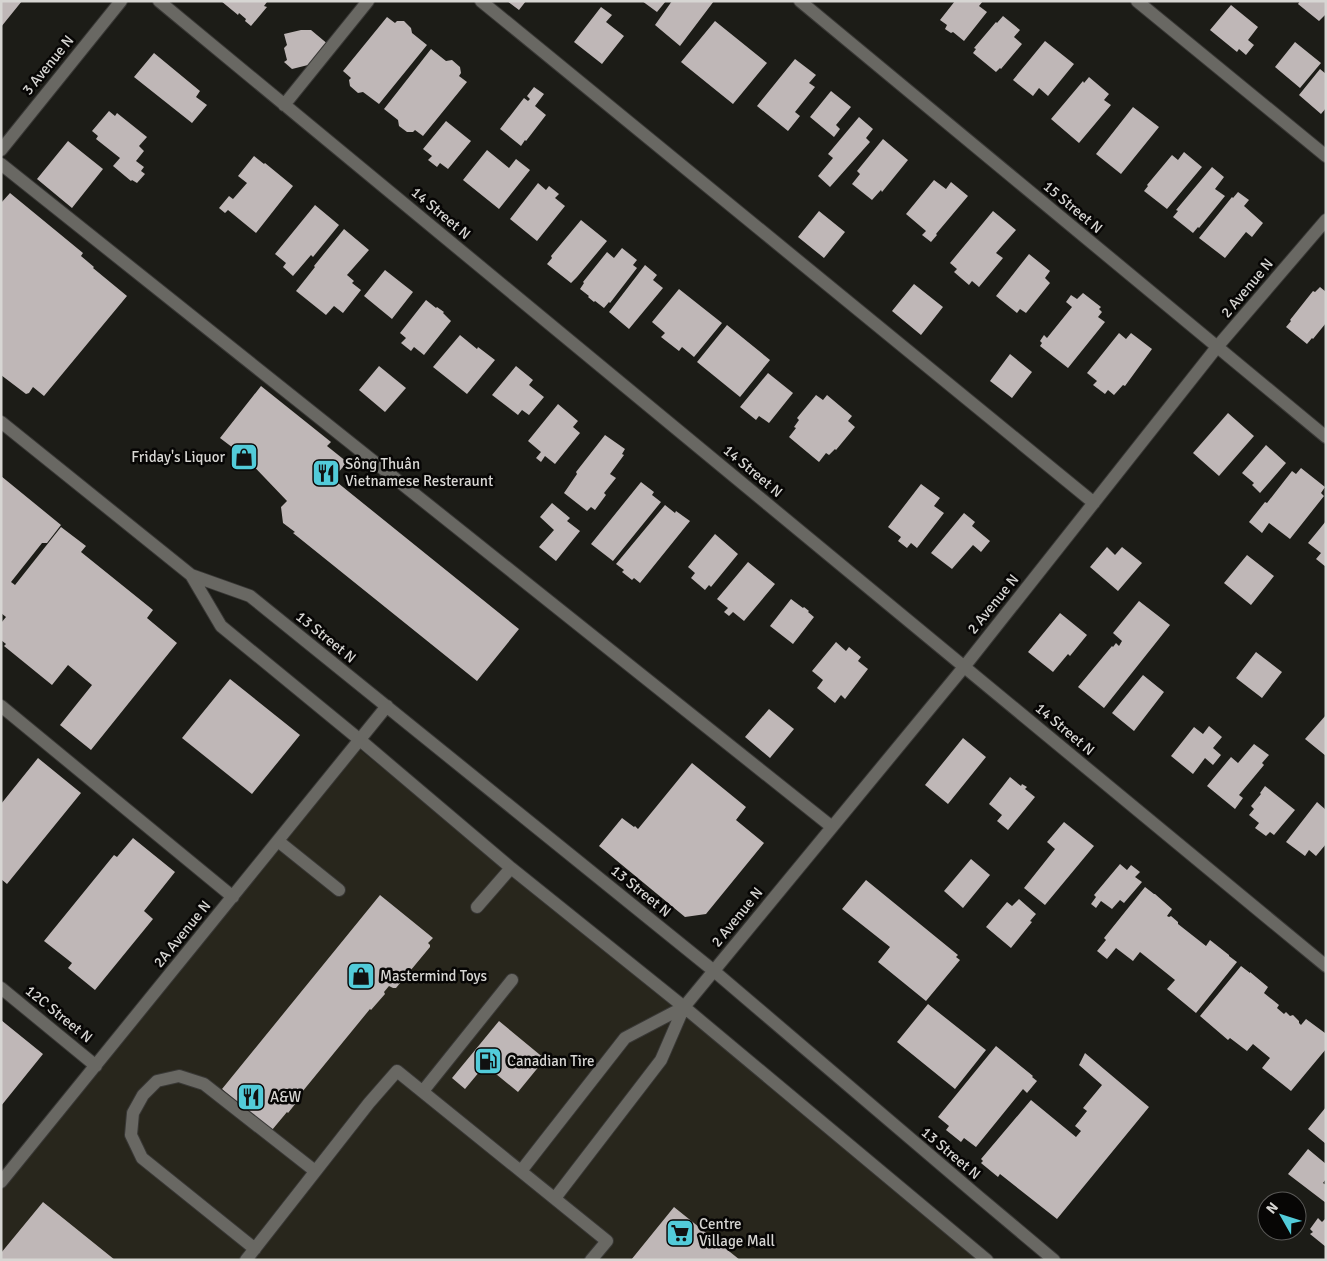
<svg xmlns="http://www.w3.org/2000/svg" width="1327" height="1261" font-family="Signika,sans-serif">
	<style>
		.built { fill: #28261c }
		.building { fill: #bfb7b7 }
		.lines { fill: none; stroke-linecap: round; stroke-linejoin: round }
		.minor-casing { stroke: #393836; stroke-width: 14 }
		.minor { stroke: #696863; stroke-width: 12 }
		.labels { text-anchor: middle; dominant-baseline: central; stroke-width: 5; stroke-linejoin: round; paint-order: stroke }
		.street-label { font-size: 15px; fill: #d7d6d3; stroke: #070605 }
		.poi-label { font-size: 15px; fill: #d7d6d3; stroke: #070605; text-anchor: start }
	</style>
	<rect width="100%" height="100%" fill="#1c1c17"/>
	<path class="built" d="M359,749L987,1260H1V1182Z"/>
	<path class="building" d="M1,1H22L1,27Z
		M221,1H266L267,2L264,6L267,7L251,26L245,21L246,19L239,13L238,15Z
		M507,1H526L519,10Z
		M642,1H666L657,12Z
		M672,1H714L680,46L655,25Z
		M955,1H983L979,6L987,12L964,41L953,32L951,33L945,29L947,25L940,20Z
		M1300,1H1326V14L1319,21L1298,4Z
		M1231,5L1258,27L1248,40L1254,45L1246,55L1239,49L1237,52L1210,30Z
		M601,7L612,15L606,22L624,36L602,64L574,42Z
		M1003,16L1020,30L1014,37L1022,44L1001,69L1000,68L996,72L973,53L976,49L974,48L996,22L997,23Z
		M387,17L395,23L397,21H404L411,28L412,33L427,45L379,104L363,92L358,93L350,86L349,80L351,78L343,71Z
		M715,21L767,63L733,104L681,62Z
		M301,30H311L329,45L312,64L292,69L284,62L287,60L284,48L287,45L284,34Z
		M1045,41L1074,64L1048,96L1039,88L1033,96L1013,80Z
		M1295,42L1321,63L1300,88L1275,67Z
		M431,49L446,61L452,60L460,67L461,73L459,76L467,82L423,136L415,130L413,132H407L399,126L398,120L384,109Z
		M154,53L200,91L196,97L207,105L192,123L134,77Z
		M795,59L816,75L809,83L815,87L795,112L800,116L788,131L757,106Z
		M1320,69L1326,74V108L1321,114L1299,95Z
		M1089,77L1109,94L1104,100L1111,105L1079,143L1051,119L1083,81L1084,83Z
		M534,87L544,94L535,106L546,115L526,141L525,140L521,146L500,129L524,98L528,101L530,99L527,96Z
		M831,91L851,107L836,125L840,129L834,137L810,117Z
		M1133,107L1159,127L1121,174L1096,154Z
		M109,111L115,116L117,113L147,137L139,146L144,151L136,161L144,167L141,171L145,174L137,183L132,180L131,181L113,166L120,158L96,139L98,136L92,131Z
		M859,117L873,129L866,138L870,142L830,187L818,176L833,158L828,154Z
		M446,121L471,141L448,169L440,163L437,167L428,160L432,156L423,149Z
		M883,139L908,160L882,192L881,190L872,200L852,184L860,174L857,171Z
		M68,141L103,169L72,208L37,179Z
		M487,150L509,168L516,159L530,170L499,209L463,180Z
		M1184,152L1202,167L1167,209L1144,191L1148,186L1147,185L1172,155L1178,160Z
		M254,156L264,164L265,163L293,186L256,233L228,210L225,213L219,208L229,196L233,199L247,183L238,176Z
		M1212,167L1224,177L1215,189L1225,196L1199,228L1198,227L1193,233L1173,217L1178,211L1176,210Z
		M934,180L946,189L951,182L968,196L936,234L937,235L931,242L922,235L926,231L906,214Z
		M538,183L546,190L549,186L559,194L555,198L565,206L537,241L510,219Z
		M1238,192L1249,200L1244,206L1263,223L1252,237L1246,232L1225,258L1199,238L1232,197L1233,198Z
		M10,193L83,253L81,256L94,267L93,268L127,296L44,396L33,387L29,393L26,394L1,375V203Z
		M315,205L339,225L313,257L311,255L293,276L283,267L286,263L275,254Z
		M819,211L845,232L824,258L798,237Z
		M993,211L1016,230L996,253L1003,258L979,287L972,281L969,285L954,272L957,269L950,263Z
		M581,220L607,241L577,277L571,283L547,264L552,258L551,256Z
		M344,229L369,250L347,275L354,281L352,283L361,290L343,313L334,306L326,315L296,291L315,267L314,266Z
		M622,248L637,260L633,265L637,268L610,303L609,302L604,308L595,301L594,302L588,297L589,296L580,289L584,283L583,282L607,252L614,258Z
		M1029,254L1050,271L1045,278L1050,283L1026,313L1020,309L1017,313L996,296Z
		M645,265L657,275L653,280L663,288L629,329L609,312Z
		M385,270L413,292L392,319L364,296Z
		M914,284L943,307L921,335L892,311Z
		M1320,287L1326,292V323L1313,339L1312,338L1307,344L1286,327L1291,321L1290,320L1313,291L1315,292Z
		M679,289L722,323L694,357L682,347L679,351L661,337L665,333L652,322Z
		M1083,293L1101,307L1099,309L1102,312L1098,317L1105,322L1068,368L1040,346L1042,343L1040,341L1044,335L1047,338L1072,307L1066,302L1071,295L1077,299Z
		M426,300L436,308L437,307L444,312L443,313L451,321L424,355L414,347L411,351L401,343L406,338L400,333Z
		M727,325L770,360L740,397L697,362Z
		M1119,333L1126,339L1131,333L1152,349L1125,386L1123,385L1114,395L1108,390L1105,394L1093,385L1097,381L1087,373Z
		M460,335L477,349L478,347L495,360L467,394L433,367Z
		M1010,354L1032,372L1012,398L990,381Z
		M379,366L406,388L385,412L359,390Z
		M516,366L533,380L529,385L544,397L529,415L522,410L518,415L492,395Z
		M768,373L793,393L769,423L759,416L756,420L740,407Z
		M261,386L331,442L327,446L347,462L333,479L519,629L477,681L293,533L295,532L283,523L281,507L287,501L245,457L220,438Z
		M816,395L823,400L827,395L852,416L848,421L855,427L836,450L835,449L829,455L826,453L819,462L789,437L796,428L794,427L799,420L797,418Z
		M558,404L578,421L573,427L580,433L555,464L545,456L541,462L536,458L541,452L528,441Z
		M1228,413L1254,436L1219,476L1193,453Z
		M605,435L625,449L622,454L624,455L610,474L616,478L604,493L606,495L595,510L591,507L587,511L564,493L577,474L576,472Z
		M1266,445L1286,463L1260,493L1252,485L1254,483L1242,473Z
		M1301,468L1325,487L1321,493L1324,496L1290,539L1269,523L1262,533L1249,522L1265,502L1267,503L1292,471L1296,474Z
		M1,476L61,525L47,543H42L11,582L15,585L61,527L86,546L81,552L153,610L147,618L177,643L91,750L60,725L92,685L68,665L52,685L4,646L6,644L1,640V623L6,617L1,613Z
		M641,482L654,492L652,495L661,502L613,561L591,544Z
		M921,484L940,498L934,506L944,513L917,548L911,543L907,548L898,541L901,537L888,527Z
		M552,503L570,518L567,521L580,531L556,561L539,547L554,530L540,517Z
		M665,505L675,513L676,511L690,521L640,583L634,578L632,580L622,572L624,570L616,564Z
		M964,513L975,522L972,526L990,541L981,552L973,545L952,569L931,553Z
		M1326,521V567L1316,559L1321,553L1308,543Z
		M715,534L738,554L711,587L709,585L705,590L691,578L695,573L688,567Z
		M1107,547L1115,555L1122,547L1142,563L1118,591L1090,567Z
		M1247,555L1274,576L1251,605L1224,583Z
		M748,562L775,584L744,621L733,612L729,616L724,612L728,608L717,599Z
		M791,599L803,608L804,607L809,611L808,612L814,617L793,644L770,626Z
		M1139,601L1170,625L1104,708L1078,687L1112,646L1113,647L1116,643L1119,646L1122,641L1113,633Z
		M1060,613L1087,635L1070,656L1068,654L1053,672L1028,652Z
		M836,642L846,651L849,647L861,657L858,661L868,669L845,699L841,695L835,703L817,688L823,680L812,671Z
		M1256,652L1282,672L1262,698L1236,678Z
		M1143,675L1164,692L1134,731L1112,713Z
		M230,679L300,735L252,794L182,738Z
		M769,709L794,729L770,758L745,737Z
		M1326,715V756L1305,739Z
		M1209,726L1222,737L1213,748L1221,755L1213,765L1205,758L1193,774L1171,756L1194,727L1203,734Z
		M963,738L986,757L948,804L925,785Z
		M1254,744L1269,755L1262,763L1264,765L1239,795L1243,798L1235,809L1207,786L1231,757L1238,763Z
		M38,758L81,793L7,884L1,879V804Z
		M692,763L746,807L736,820L764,843L706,914L685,917L599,846L622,818L634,827L635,826L638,829Z
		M1010,777L1021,786L1022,784L1027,787L1025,789L1035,797L1008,830L997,821L1002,815L989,804Z
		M1265,786L1295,810L1274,835L1270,832L1266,836L1255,828L1259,823L1249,815L1254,809L1251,806L1261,794L1260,793Z
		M1317,802L1326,810V844L1316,856L1309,850L1305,856L1286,842Z
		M1064,822L1094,846L1045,905L1024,888L1055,849L1047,842Z
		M133,838L175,872L144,911L153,919L95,990L68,968L72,963L44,941L114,855L117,857Z
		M971,859L990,875L963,908L944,891Z
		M1120,864L1127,870L1131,865L1140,872L1135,877L1142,882L1124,903L1120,900L1112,909L1101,901L1096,908L1091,904L1096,897L1094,895Z
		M866,880L958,955L956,957L960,960L926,1001L878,962L890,947L842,909Z
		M1145,887L1154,894H1155L1172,909L1167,916L1169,917L1171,916L1178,922V924L1206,946L1210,940L1229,955V956L1237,962L1196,1013L1167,989L1175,980L1140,952L1133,961L1116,948L1107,959L1097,951L1106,940L1104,938Z
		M380,895L433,938L428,943L430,945V947L396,988H393L389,986L384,992L385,994L371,1010L370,1009L298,1097L300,1098L288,1113L287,1112L272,1130L240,1111L243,1107L222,1089Z
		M1019,899L1036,914L1030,921L1032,922L1011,948L986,927L1007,902L1012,906Z
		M1241,966L1250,973V972L1268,987L1264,993L1279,1005L1277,1008L1284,1014L1286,1012L1290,1016L1293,1015L1299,1021V1023L1301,1025L1306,1019L1325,1033L1326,1049L1291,1091L1262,1068L1270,1058L1253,1044L1247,1051L1230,1038L1228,1040L1200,1016Z
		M928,1004L986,1050L955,1089L897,1042Z
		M1,1020L43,1054L1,1106Z
		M499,1021L545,1059L518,1092L485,1065L465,1089L452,1078Z
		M996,1046L1033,1076L1032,1077L1037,1081L1027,1093L1023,1089L976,1147L964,1138L961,1142L946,1130L949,1126L938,1117Z
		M1085,1053L1149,1107L1057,1219L1000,1174L998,1177L981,1163L983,1161L981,1159L1031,1100L1076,1137L1081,1131L1075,1126L1087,1111L1083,1108L1102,1085L1079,1065Z
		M1326,1107V1144L1308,1129Z
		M1308,1149L1326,1164V1179L1323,1183L1326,1185V1203L1288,1174Z
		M43,1202L115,1260H1V1253Z
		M674,1207L740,1260H631Z
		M1318,1218L1322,1222L1326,1218V1247L1310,1234L1313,1232L1310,1229Z"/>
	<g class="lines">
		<g class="minor-casing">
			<path id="minor" d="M159,1L1326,966
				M481,1L1094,503
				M800,1L1326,437
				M1137,1L1326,156
				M284,105L368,1
				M1,150L121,1
				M1,164L832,827
				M1,422L191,575L250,596L714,971L979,1197L1054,1260
				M191,575L221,626L360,740L511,868L684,1007L987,1260
				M1,706L233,897
				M278,841L339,890
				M477,907L511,868
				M1,988L96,1066
				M423,1091L512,980
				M521,1171L625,1038L684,1007
				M1,1182L387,706
				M555,1198L661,1060L684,1007L964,667L1217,347L1326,220
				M255,1249L142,1158L131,1135L133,1113L143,1095L157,1081L179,1076L204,1084L315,1171
				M246,1260L369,1103L397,1071L607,1241L591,1260"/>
		</g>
		<use href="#minor" class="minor"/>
	</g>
	<defs>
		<g id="shop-square" transform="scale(1.4375)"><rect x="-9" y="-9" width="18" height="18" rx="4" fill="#52cbd9" stroke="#070605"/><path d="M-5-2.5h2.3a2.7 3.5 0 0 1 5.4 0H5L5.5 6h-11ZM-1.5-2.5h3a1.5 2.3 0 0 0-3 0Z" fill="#111"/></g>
		<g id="restaurant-square" transform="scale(1.4375)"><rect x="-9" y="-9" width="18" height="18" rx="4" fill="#52cbd9" stroke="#070605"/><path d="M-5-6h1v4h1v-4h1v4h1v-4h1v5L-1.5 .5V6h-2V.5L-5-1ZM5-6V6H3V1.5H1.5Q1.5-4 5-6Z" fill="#111"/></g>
		<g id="fuel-square" transform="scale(1.4375)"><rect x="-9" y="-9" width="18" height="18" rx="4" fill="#52cbd9" stroke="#070605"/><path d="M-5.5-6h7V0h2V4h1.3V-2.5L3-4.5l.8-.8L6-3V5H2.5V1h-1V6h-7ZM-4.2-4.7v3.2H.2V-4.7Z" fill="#111"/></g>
		<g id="supermarket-square" transform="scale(1.4375)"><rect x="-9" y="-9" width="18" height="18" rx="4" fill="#52cbd9" stroke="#070605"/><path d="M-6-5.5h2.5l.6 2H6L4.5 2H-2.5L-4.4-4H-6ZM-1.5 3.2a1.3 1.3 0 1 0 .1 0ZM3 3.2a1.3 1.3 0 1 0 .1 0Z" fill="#111"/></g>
	</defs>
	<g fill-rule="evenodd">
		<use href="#shop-square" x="244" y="457"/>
		<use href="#restaurant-square" x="326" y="473"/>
		<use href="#shop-square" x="361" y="976"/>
		<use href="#fuel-square" x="488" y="1061"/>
		<use href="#restaurant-square" x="251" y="1097"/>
		<use href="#supermarket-square" x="680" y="1233"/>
	</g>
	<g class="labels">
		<g class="street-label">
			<text transform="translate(48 65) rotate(-51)">3 Avenue N</text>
			<text transform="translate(1073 207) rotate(40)">15 Street N</text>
			<text transform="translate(441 213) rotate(40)">14 Street N</text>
			<text transform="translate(1247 288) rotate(-50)">2 Avenue N</text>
			<text transform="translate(753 471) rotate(40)">14 Street N</text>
			<text transform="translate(993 604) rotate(-51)">2 Avenue N</text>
			<text transform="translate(326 637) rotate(39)">13 Street N</text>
			<text transform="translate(1065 729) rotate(40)">14 Street N</text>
			<text transform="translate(641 891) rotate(39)">13 Street N</text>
			<text transform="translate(737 917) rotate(-51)">2 Avenue N</text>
			<text transform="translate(182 934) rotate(-51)">2A Avenue N</text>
			<text transform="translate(59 1014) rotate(39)">12C Street N</text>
			<text transform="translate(951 1153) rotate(40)">13 Street N</text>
		</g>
		<g class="poi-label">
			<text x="225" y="457" text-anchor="end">Friday's Liquor</text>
			<text x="345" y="464">Sông Thuân<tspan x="345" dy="17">Vietnamese Resteraunt</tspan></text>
			<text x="380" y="976">Mastermind Toys</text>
			<text x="507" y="1061">Canadian Tire</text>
			<text x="270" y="1097">A&amp;W</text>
			<text x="699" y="1224">Centre<tspan x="699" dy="17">Village Mall</tspan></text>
		</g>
	</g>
	<rect width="1327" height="1261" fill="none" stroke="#d7d6d3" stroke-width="5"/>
	<g transform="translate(1282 1216) rotate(309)"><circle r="24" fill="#070605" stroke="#5a5957"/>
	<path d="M0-4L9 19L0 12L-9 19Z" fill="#52cbd9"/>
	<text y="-8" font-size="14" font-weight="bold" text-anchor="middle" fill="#d7d6d3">N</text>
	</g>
</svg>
